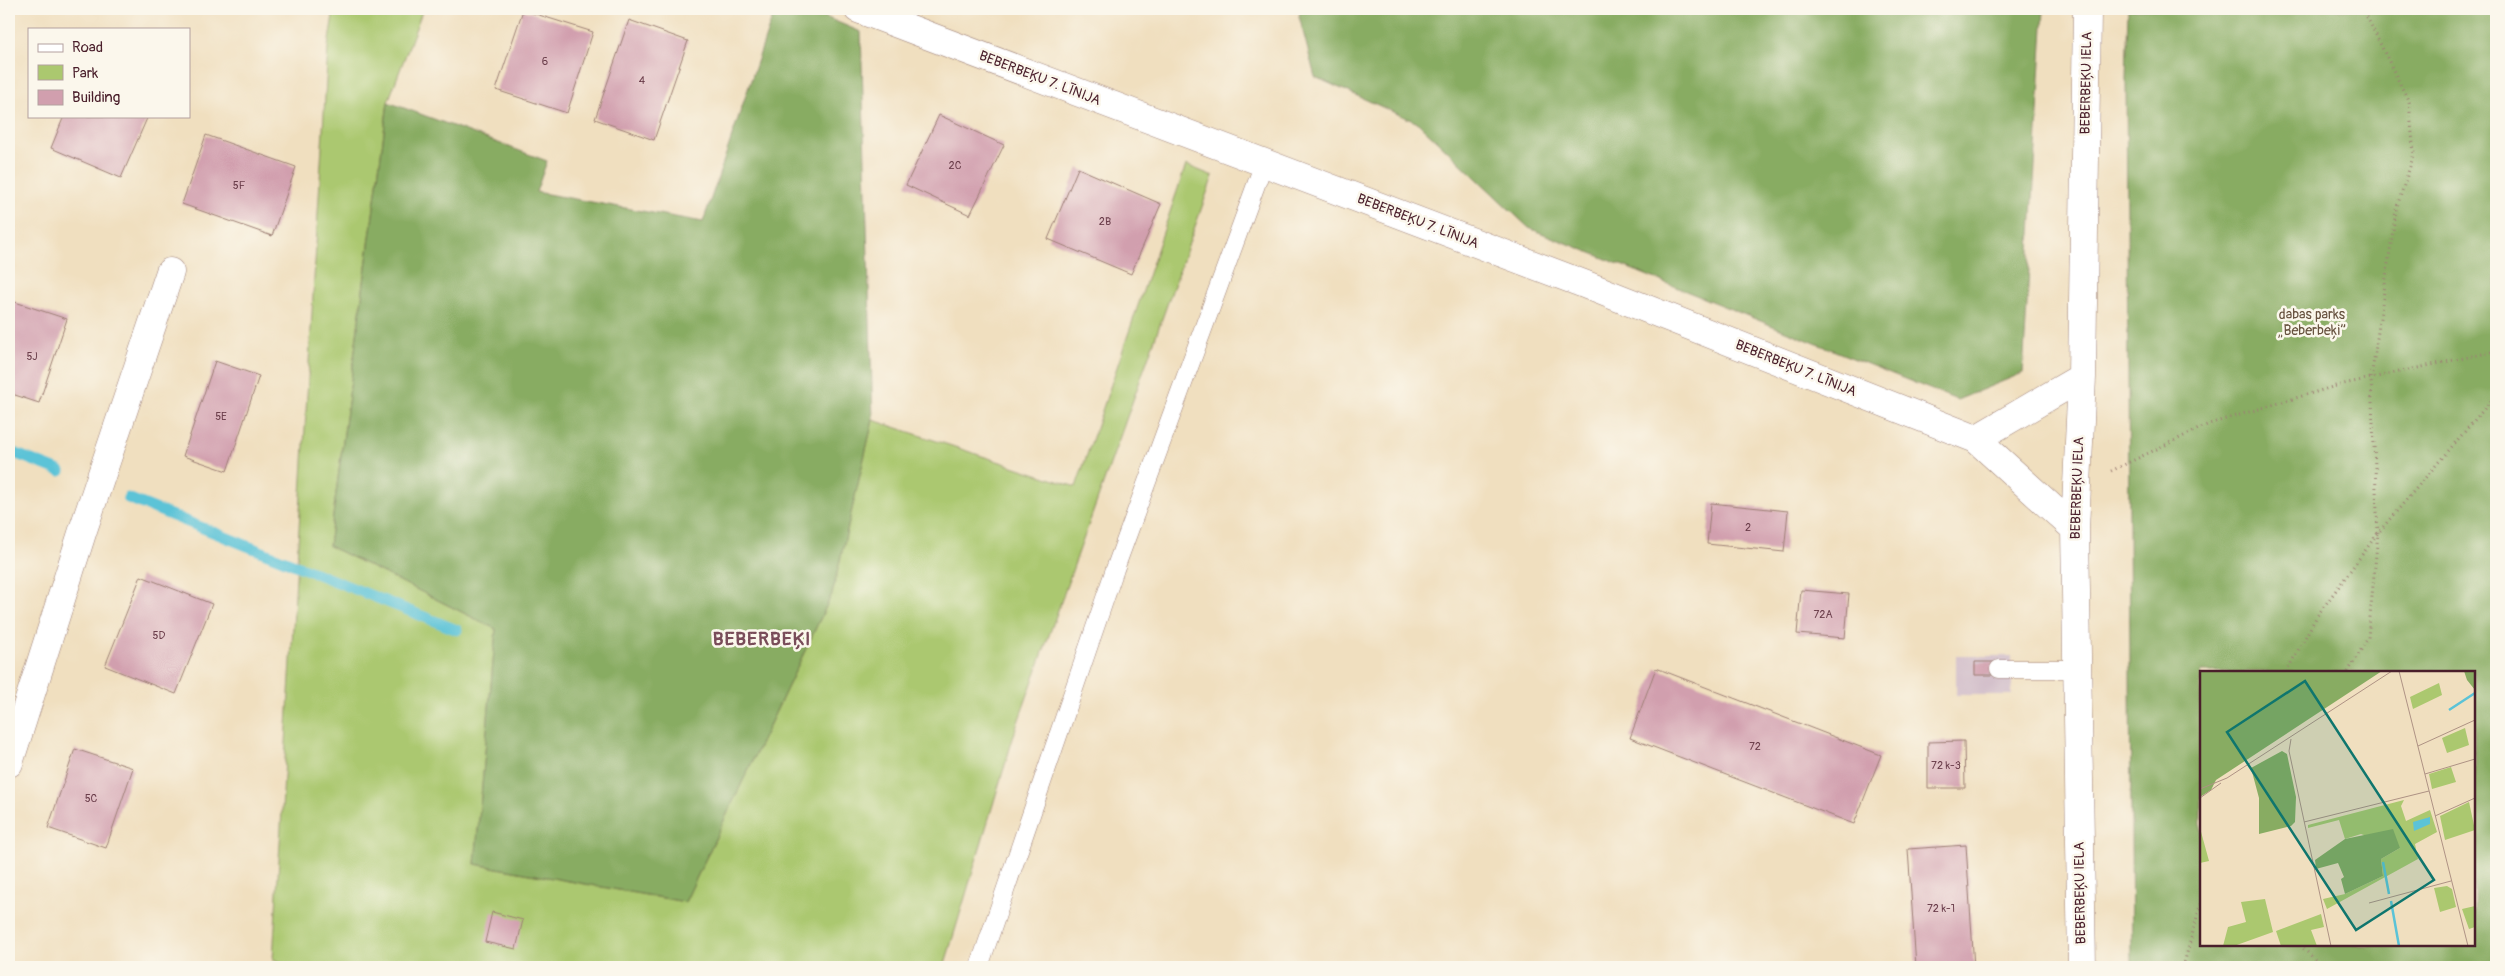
<svg xmlns="http://www.w3.org/2000/svg" width="2505" height="976" font-family="Pangolin,sans-serif">
	<style>
		.industrial { fill: #d1bdc9 }
		.green { fill: #abc86f; stroke: #7a744d }
		.forest { fill: #88ac62; stroke: #696646; fill-rule: evenodd }
		.lines { fill: none; stroke-linecap: round; stroke-linejoin: round }
		.stream { stroke: #5bc3d7; stroke-width: 11 }
		.building { fill: #d19fae }
		.service-casing { stroke: #9d7f75; stroke-width: 19 }
		.minor-casing { stroke: #9d7f75; stroke-width: 29 }
		.path { stroke: #9d7f75; stroke-width: 3; stroke-dasharray: 1 4; stroke-linecap: butt }
		.service { stroke: #fff; stroke-width: 18 }
		.minor { stroke: #fff; stroke-width: 28 }
		.labels { text-anchor: middle; dominant-baseline: central; stroke-width: 5; stroke-linejoin: round; paint-order: stroke }
		.number-label { font-size: 11px; fill: #6c3f4c }
		.street-label { font-size: 14px; fill: #4a1f2b; stroke: #fbf7ec }
		.park-label { font-size: 14px; fill: #67523f; stroke: #fbf7ec }
		.district-label { font-size: 19px; font-weight: bold; letter-spacing: 1px; fill: #794c59; stroke: #fbf7ec }
		.inset-river { fill: none; stroke: #5bc3d7; stroke-width: 2.5 }
		.inset-road { fill: none; stroke: #ae9284; stroke-width: 1 }
		.view { fill: #0f766e; fill-opacity: 0.15; stroke: #0f766e; stroke-width: 2.5 }
		.inset-edge { fill: none; stroke: #4a1f2b; stroke-width: 2.5 }
	</style>
	<rect width="100%" height="100%" fill="#fbf7ec"/>
	<filter id="ink" filterUnits="userSpaceOnUse"><feTurbulence type="fractalNoise" baseFrequency=".02" numOctaves="2"/><feDisplacementMap in="SourceGraphic" scale="10" xChannelSelector="R" yChannelSelector="G"/><feConvolveMatrix kernelMatrix="1 2 1 2 8 2 1 2 1" color-interpolation-filters="sRGB"/></filter>
	<filter id="wash" filterUnits="userSpaceOnUse"><feTurbulence type="fractalNoise" baseFrequency=".0096" numOctaves="4" result="noise"/><feDisplacementMap in="SourceGraphic" scale="20" xChannelSelector="R" yChannelSelector="G"/><feGaussianBlur stdDeviation="1.12" result="paint"/><feColorMatrix in="noise" values="0 0 0 0 0 0 0 0 0 0 0 0 0 0 0 0 0 1.4 0 .05"/><feComposite in="paint" operator="in"/></filter>
	<g filter="url(#wash)">
		<rect width="100%" height="100%" fill="#f0dfbf"/>
		<path class="industrial" d="M1956,656H2012V695H1956Z"/>
		<path class="green" d="M334,9H423L388,102L329,546L496,629L475,864L685,902L832,594L873,420L1076,487L1186,165L1213,176L1017,725L944,967H294L273,959L328,47Z"/>
		<path class="forest" d="M775,9H806L861,32L873,420L832,594L685,902L475,864L496,629L329,546L388,102L547,161L536,192L703,222Z
			M1301,9H2044L2023,373L1957,400L1529,228L1418,123L1315,77L1299,16Z
			M2128,9H2496V967H2132L2126,78ZM2201,672H2474V945H2201Z"/>
		<g class="lines">
			<path class="stream" d="M9,451L60,471
				M128,498L457,630"/>
		</g>
		<g id="blocks">
			<path class="building" d="M523,10L593,32L567,113L496,90Z
				M629,20L688,41L654,140L595,119Z
				M939,115L1004,145L970,215L906,185Z
				M64,116H148L121,178L51,148Z
				M206,135L296,167L272,236L182,204Z
				M1078,168L1161,204L1131,274L1048,239Z
				M9,300L67,319L39,403L9,393Z
				M215,361L259,376L227,471L183,456Z
				M1711,503L1788,511L1784,552L1707,544Z
				M141,576L212,604L176,694L105,666Z
				M1801,590L1849,594L1845,638L1797,634Z
				M1975,662H1994V675H1975Z
				M1656,668L1881,755L1854,824L1630,738Z
				M1964,741L1965,788H1928V742Z
				M75,749L133,768L106,848L48,828Z
				M1966,845L1974,967H1916L1908,849Z
				M492,912L523,920L516,949L485,942Z"/>
		</g>
	</g>
	<g filter="url(#ink)">
		<use href="#blocks" fill-opacity="0" stroke="#9d7f75" stroke-width="1"/>
		<g class="lines">
			<g class="service-casing">
				<path id="service" d="M1999,669H2077
					M979,967L1115,569L1264,163"/>
			</g>
			<g class="minor-casing">
				<path id="minor" d="M858,9L1584,284L1976,439L2075,529
					M1976,439L2082,377
					M9,763L83,530L170,272
					M2082,967L2075,529L2082,377L2087,9"/>
			</g>
			<path class="path" d="M2111,471L2209,424L2339,385L2496,351
				M2286,672L2317,616L2378,533L2496,395
				M2348,672L2368,638L2378,533L2371,379L2396,210L2414,154L2409,102L2363,9
				M2300,945L2322,967
				M2183,967L2201,903"/>
			<use href="#service" class="service"/>
			<use href="#minor" class="minor"/>
		</g>
	</g>
	<g class="labels">
		<g class="number-label">
			<text x="545" y="61">6</text>
			<text x="642" y="80">4</text>
			<text x="955" y="165">2C</text>
			<text x="239" y="185">5F</text>
			<text x="1105" y="221">2B</text>
			<text x="32" y="356">5J</text>
			<text x="221" y="416">5E</text>
			<text x="1748" y="527">2</text>
			<text x="1823" y="614">72A</text>
			<text x="159" y="635">5D</text>
			<text x="1755" y="746">72</text>
			<text x="1946" y="765">72 k-3</text>
			<text x="91" y="798">5C</text>
			<text x="1941" y="908">72 k-1</text>
		</g>
		<g class="street-label">
			<text transform="translate(1040 78) rotate(21)">BEBERBEĶU 7. LĪNIJA</text>
			<text transform="translate(2086 83) rotate(-89)">BEBERBEĶU IELA</text>
			<text transform="translate(1418 221) rotate(21)">BEBERBEĶU 7. LĪNIJA</text>
			<text transform="translate(1796 368) rotate(22)">BEBERBEĶU 7. LĪNIJA</text>
			<text transform="translate(2077 488) rotate(-88)">BEBERBEĶU IELA</text>
			<text transform="translate(2080 893) rotate(-91)">BEBERBEĶU IELA</text>
		</g>
		<g class="park-label">
			<text x="2312" y="314">dabas parks<tspan x="2312" dy="16">„Beberbeķi”</tspan></text>
		</g>
		<g class="district-label">
			<text x="762" y="639">BEBERBEĶI</text>
		</g>
	</g>
	<g transform="translate(2200 671)">
		<rect width="275" height="275" fill="#f0dfbf"/>
		<path d="M239,12L242,24L213,38L210,26ZM265,57L269,74L247,82L242,67ZM251,96L256,111L232,118L229,103ZM204,129L201,135L206,150L230,139L237,161L215,173L218,188L127,238L123,228L145,223L183,205L181,188L200,177L161,163L145,168L139,149L108,157V154ZM269,131L275,159L245,169L240,145ZM0,157L9,190L0,192ZM247,215L252,218L256,236L240,241L234,217ZM65,228L73,261L34,275H23L28,256L46,251L41,231ZM275,235V256L269,258L262,238ZM121,243L124,256L111,259L117,275H81L76,260Z" fill="#abc86f"/>
		<path d="M0,0H182L16,109L11,119L0,126ZM264,0H275V19L267,9ZM82,80L87,83L96,126L95,151L91,155L59,163V127L51,97ZM193,158L200,177L181,188L183,205L145,223L141,208L144,206L138,192L116,198L115,189L145,168Z" fill="#88ac62"/>
		<path d="M230,146V153L214,160L213,151Z" fill="#5bc3d7"/>
		<path class="inset-river" d="M249,39L275,22M183,191L189,223M191,230L199,275"/>
		<path class="inset-road" d="M199,0L268,275M91,68L89,80L131,275M218,75L275,49M225,103L275,88M0,118L27,107L192,0M0,127L21,112M235,145L275,127M104,151L229,120M169,232L251,210"/>
		<path class="view" d="M105,10L234,209L156,259L27,61Z"/>
		<rect width="275" height="275" class="inset-edge"/>
	</g>
	<rect width="2505" height="976" fill="none" stroke="#fbf7ec" stroke-width="30"/>
	<rect x="28" y="28" width="162" height="90" fill="#fbf7ec" stroke="#b4a19f"/>
	<rect x="38" y="44" width="25" height="8" fill="#ffffff" stroke="#b4a19f"/>
	<text x="72" y="52" font-size="15" fill="#4a1f2b">Road</text>
	<rect x="38" y="65" width="25" height="15" fill="#abc86f" stroke="#b4a19f"/>
	<text x="72" y="78" font-size="15" fill="#4a1f2b">Park</text>
	<rect x="38" y="90" width="25" height="15" fill="#d19fae" stroke="#b4a19f"/>
	<text x="72" y="102" font-size="15" fill="#4a1f2b">Building</text>
</svg>
